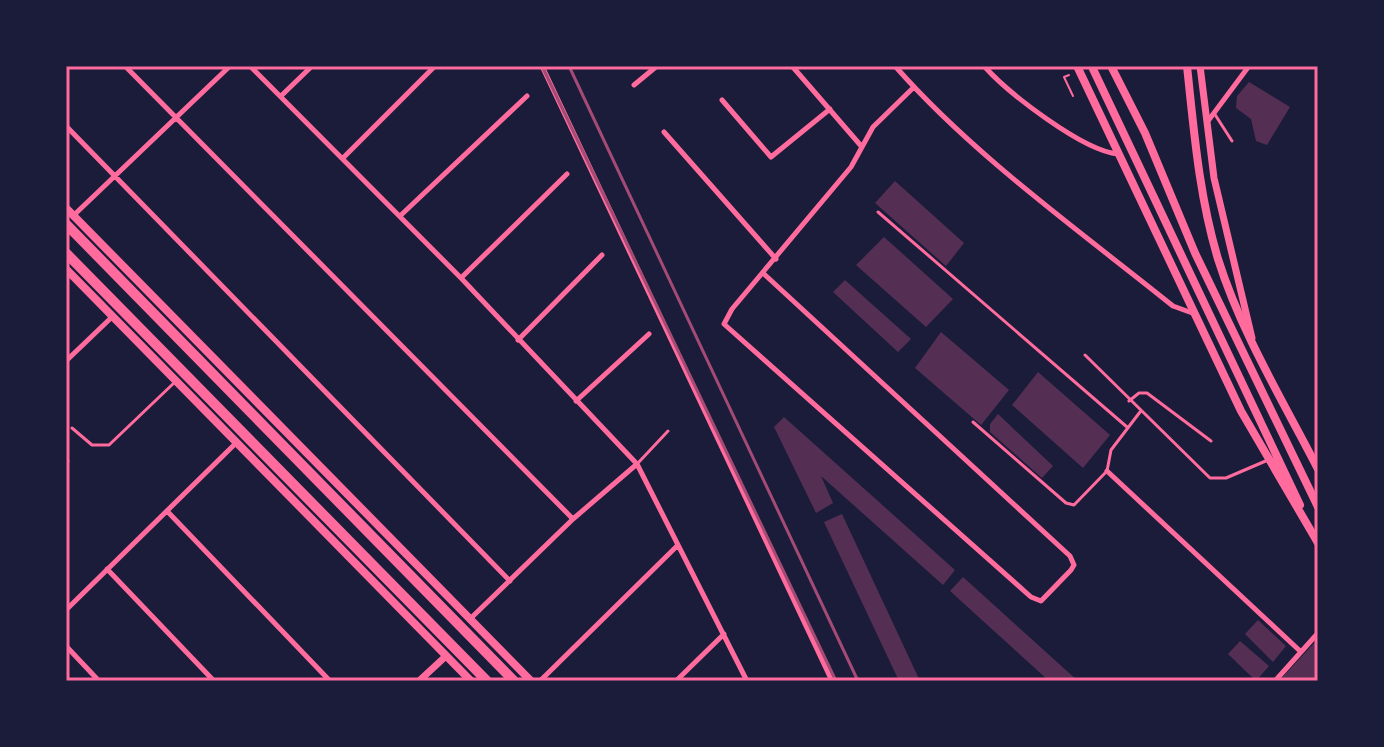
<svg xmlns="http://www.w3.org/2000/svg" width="1384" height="747" font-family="'Fira Sans Condensed',sans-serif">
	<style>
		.building { fill: #542f53 }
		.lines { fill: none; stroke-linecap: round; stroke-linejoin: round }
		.path { stroke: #ff6b9d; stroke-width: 2 }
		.service { stroke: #ff6b9d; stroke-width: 3 }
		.minor { stroke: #ff6b9d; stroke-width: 5 }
		.tertiary { stroke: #ff6b9d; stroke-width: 7 }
		.secondary { stroke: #ff6b9d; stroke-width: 8 }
		.primary { stroke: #ff6b9d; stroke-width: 8 }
		.motorway { stroke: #ff6b9d; stroke-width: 10 }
		.rail { stroke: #a44b75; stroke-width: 3 }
		.neatline { fill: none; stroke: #ff6b9d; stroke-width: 3 }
	</style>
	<rect width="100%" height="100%" fill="#1b1b3a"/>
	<path class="building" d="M1249,82L1290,107L1267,145L1256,141L1251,119L1236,108L1237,96Z
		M895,181L964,243L946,266L875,203Z
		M884,237L953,299L926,327L856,265Z
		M845,280L911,339L898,352L833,292Z
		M941,332L1009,390L981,425L915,368Z
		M1038,372L1110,435L1083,468L1012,405Z
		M998,414L1053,466L1042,478L990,432V424Z
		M784,417L955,570L943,585L821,476L833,503L816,513L774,427Z
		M842,514L920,681H899L824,522Z
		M963,577L1078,681H1049L950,591Z
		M1258,620L1286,646L1273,662L1245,634Z
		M1240,641L1269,666L1256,681L1228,654Z
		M1316,641L1318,681H1279Z"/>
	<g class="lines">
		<path class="path" d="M1069,75L1064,77L1073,96"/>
		<path class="service" d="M1214,113L1232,141
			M878,212L1127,427
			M1085,355L1210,478H1226L1268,460
			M1129,401L1139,393H1147L1211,441
			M973,422L1066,503L1074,505L1107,471L1111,450L1140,412
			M72,428L92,445H109L176,381
			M66,463L68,461
			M638,463L668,431"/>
		<path class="minor" d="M125,66L573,519
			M250,66L461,278L637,464L747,681
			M542,66L832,681
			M792,66L862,147
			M895,66C974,156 1080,231 1173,306L1195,314
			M984,66C1008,93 1083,151 1118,154
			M634,85L657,66
			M281,96L312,66
			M722,100L771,157L830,109
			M1208,121L1249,66
			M66,126L510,581
			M664,132L776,259
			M343,158L435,66
			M74,215L230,66
			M400,216L527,96
			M764,274L1070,556L1074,565L1071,570L1041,601L1031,597L724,324L732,309L851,167L873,127L914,87
			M461,278L567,174
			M518,340L602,255
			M66,361L113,316
			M576,401L649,334
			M1107,471L1300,651
			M167,511L330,681
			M107,569L214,681
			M66,610L237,442
			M470,619L573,519L637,464
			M66,646L99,681
			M540,681L678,545
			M676,681L724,634
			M1275,681L1318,633"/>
		<path class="tertiary" d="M1200,66L1214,178L1252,338
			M419,681L446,656"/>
		<path class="secondary" d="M1077,66L1241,411L1318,543
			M1111,66L1145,133L1195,253L1318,507
			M1187,66C1194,131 1199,196 1218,259C1241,332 1283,401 1318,469
			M1093,69L1300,505"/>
		<path class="primary" d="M66,208L531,681
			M66,269L471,681"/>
		<path class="motorway" d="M66,224L514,681
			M66,253L487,681"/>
		<path class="rail" d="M542,66L836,681
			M569,66L858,681"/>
	</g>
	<rect width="1384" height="747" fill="none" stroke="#1b1b3a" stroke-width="136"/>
	<rect x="68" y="68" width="1248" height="611" class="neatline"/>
</svg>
